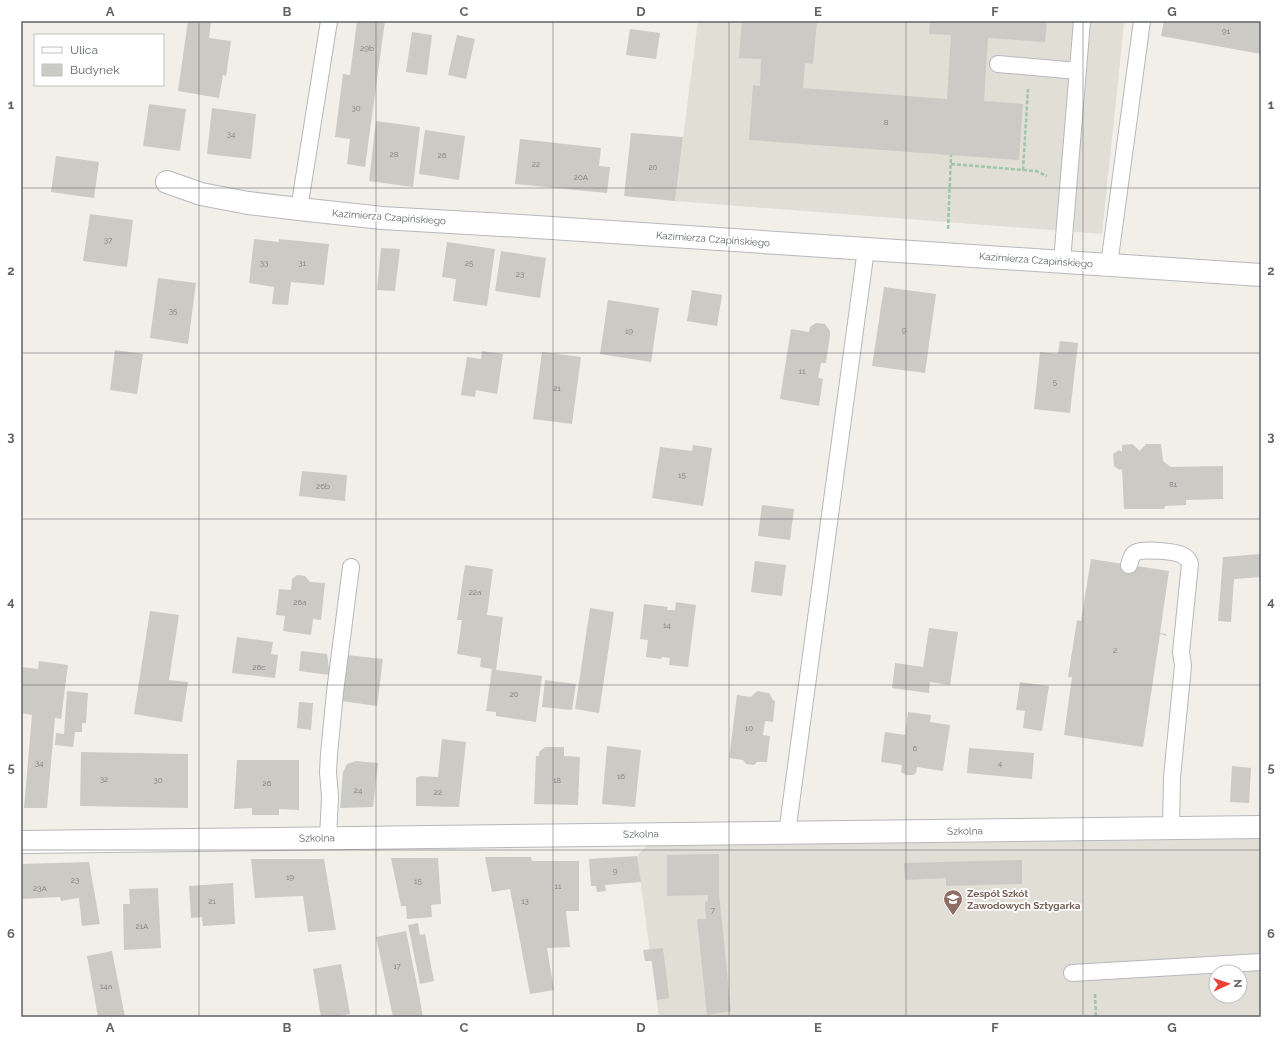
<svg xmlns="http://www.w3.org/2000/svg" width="1282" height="1038" font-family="Raleway,sans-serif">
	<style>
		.education { fill: #e1ded6; fill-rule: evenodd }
		.building { fill: #cccac5 }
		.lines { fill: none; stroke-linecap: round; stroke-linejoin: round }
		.lane-casing { stroke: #b5b8bc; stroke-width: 18 }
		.street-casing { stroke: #b5b8bc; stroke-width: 24 }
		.path { stroke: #9cc7a9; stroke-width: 2.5; stroke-dasharray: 4 2; stroke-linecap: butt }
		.lane { stroke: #fff; stroke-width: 16 }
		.street { stroke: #fff; stroke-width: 22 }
		.grid { fill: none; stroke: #5f6368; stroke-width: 1; stroke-opacity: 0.55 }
		.labels { text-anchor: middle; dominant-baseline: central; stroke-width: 3.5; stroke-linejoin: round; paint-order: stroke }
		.number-label { font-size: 8px; fill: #7a7d7f }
		.street-label { font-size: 10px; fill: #5f6368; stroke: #fff }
		.education-label { font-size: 10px; font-weight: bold; fill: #785e54; stroke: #fff; text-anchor: start }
		.neatline { fill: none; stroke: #5f6368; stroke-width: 1.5 }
		.grid-label { font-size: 13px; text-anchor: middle; font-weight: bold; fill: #5f6368 }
	</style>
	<rect width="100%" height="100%" fill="#f1efe8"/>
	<path class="education" d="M698,21H1122L1124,24L1102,234L675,201Z
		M1261,839V1017H659L637,856L646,846ZM1216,972H1240V996H1216Z"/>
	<path class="building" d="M188,21H211L209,38L231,41L226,76L223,75L219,98L178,91Z
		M357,21H385L365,167L347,164L350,139L335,137L343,74L350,75Z
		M742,21H817L813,64L805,63L803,88L947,99L951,35L929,34L930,21H1047L1045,42L988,38L984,101L1023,104L1019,160L749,140L753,85L760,86L761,59L739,58Z
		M1164,21H1261V54L1161,36Z
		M630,29L660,33L656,59L626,55Z
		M412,32L432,35L427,75L406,72Z
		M457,35L475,39L466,79L448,75Z
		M149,104L186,109L180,151L143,146Z
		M212,108L256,114L251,159L207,154Z
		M376,121L420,127L413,187L369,181Z
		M425,130L465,136L459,180L419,174Z
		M631,133L683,137L675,201L624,196Z
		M520,139L601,148L599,166L610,167L607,193L515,184Z
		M56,156L99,162L94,198L51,192Z
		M90,214L133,220L127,267L83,261Z
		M254,239L279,242V239L329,244L324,285L291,282L288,305L272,304L274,287L249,283Z
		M447,242L495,249L487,306L453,301L456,279L442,277Z
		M381,248L400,249L395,291L377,290Z
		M501,251L546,258L540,298L495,291Z
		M158,278L196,283L188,344L150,338Z
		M884,287L936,294L925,373L872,366Z
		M692,290L722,295L717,326L687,321Z
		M608,300L659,308L651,362L600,354Z
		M816,323L825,324L830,331V335L826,363H821L818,378L823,379L819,406L780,399L791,329L809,332L810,327Z
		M1060,341L1078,343L1070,413L1034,409L1040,352L1058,354Z
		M115,350L143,354L137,394L110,390Z
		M482,351L503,354L497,394L476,390L475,397L461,395L467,357L481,359Z
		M542,352L581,357L572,424L533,419Z
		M1132,444L1140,451L1146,444H1161L1163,461L1171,467L1223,466V499L1186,500V505L1165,506L1164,509H1124L1122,469L1119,470L1114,466L1113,454L1119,450L1122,452V445Z
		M693,445L712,448L703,506L652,498L660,447L692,451Z
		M302,471L347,475L345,501L299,496Z
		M762,505L794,509L790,540L758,536Z
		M1261,554V577L1234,579L1231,622L1218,621L1223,557Z
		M1091,559L1169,571L1160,633L1166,634L1167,636L1160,634L1143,747L1064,735L1072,677H1068L1077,620L1081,621Z
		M755,561L786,565L782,596L751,592Z
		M465,565L493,569L487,615L503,617L496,670L542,676L536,722L496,716V712L486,711L492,669L480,667L481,658L457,654L462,620H457Z
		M297,575L305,576L310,582L325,583L321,620L313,619L311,635L283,631L285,616L276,615L279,589L291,590L292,579Z
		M676,602L696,605L688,667L669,665L670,658L662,657L661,659L646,657L648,640L640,639L644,604L668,607L667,610H675Z
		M590,608L614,612L599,713L575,709Z
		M150,611L179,615L169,680L188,682L182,722L134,714Z
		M929,628L958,632L950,685L930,682L929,693L892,688L895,663L923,667Z
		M237,637L273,642L271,654L278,655L275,678L232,673Z
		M301,651L327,654L330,675L299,671Z
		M347,655L383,659L377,706L341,701Z
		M39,661L68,665L61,719L55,718L47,808H24L32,715L21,713V667L38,669Z
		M545,680L576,684L572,710L542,707Z
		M1020,682L1049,686L1042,731L1023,728L1025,711L1016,710Z
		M67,691L88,693L86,723H82V732H75L73,747L55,745L56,733L64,734Z
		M757,691L769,693L773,700L775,701L773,722L765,721L763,735L770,736L767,762H757L754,765L746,764L743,760L729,758L737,695L751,697Z
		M299,702L313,703L311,730L297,728Z
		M908,712L931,715L930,722L950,725L943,771L917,767L916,773L913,775H906L901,772L902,765L881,762L885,732L905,735Z
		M442,739L466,742L459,807L416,806V778L421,776L438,777Z
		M607,746L641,750L635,807L602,804Z
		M545,747H564V756L580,757L578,805L534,804L536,756H539V752Z
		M969,748L1034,753L1032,779L967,773Z
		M81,752L188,754V808L80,806Z
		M237,760H299V810L279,809V815H252V808L234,809Z
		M356,761L378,763L373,807L340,808L343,772L347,764Z
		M1232,766L1251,768L1249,803L1230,802Z
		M719,854V894L731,1011L707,1015L697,919H706L705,902L708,900V895L667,896V855Z
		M637,856L641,882L605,885L606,891L597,892L596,886H591L589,859Z
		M485,857H531L532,861H579V911H566L570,947L547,948L554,990L530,994L510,889L492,892Z
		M391,858H438L441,904L431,905L432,917L407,919L406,906H401Z
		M251,859H324L336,930L308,932L303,896L255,898Z
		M1022,860V884L946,886V878L905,880L904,863Z
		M89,862L100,924L82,926L79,898L61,901L60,897L21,899V864Z
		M233,883L235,924L203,926L202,917L191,918L189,886Z
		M158,888L161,948L124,950L123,904H130L129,889Z
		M418,923L420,935L425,934L434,981L420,984L408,925Z
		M406,931L419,995L423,1017H393L376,937Z
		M663,948L669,998L657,1000L652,961H645L643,950Z
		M112,951L125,1017H98L87,956Z
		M341,964L350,1014L334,1017H321L313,969Z"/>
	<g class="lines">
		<g class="lane-casing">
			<path id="lane" d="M998,64L1078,71
				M299,209L329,21
				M1062,261L1082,21
				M1109,265L1142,21
				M1129,565C1131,560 1131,554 1137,552C1144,549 1174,551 1182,555C1186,557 1189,559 1190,564L1181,652L1183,666L1172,777L1171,828
				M787,833L866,249
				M328,838L330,797L328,772L329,754L335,692L351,567
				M1072,973L1261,962"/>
		</g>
		<g class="street-casing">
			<path id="street" d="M167,182L201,194L248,203L299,209L382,218L521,226L1261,275
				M21,842L1261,827"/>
		</g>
		<path class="path" d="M951,164L1023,170L1028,89
			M1023,170L1036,171L1047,176
			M948,229L951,155
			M1095,994L1096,1017"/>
		<use href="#lane" class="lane"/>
		<use href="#street" class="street"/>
	</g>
	<path class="grid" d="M199,21V1017M376,21V1017M553,21V1017M729,21V1017M906,21V1017M1083,21V1017M21,188H1261M21,353H1261M21,519H1261M21,685H1261M21,850H1261"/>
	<defs>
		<g id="school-pin" transform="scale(1)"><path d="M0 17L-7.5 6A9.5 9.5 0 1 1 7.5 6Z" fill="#8d6e63" stroke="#fff"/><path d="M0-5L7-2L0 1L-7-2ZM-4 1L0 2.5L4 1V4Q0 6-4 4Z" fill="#fff"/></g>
	</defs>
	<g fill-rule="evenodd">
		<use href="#school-pin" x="953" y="899"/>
	</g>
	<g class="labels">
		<g class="number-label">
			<text x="1226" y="31">91</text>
			<text x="367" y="48">29b</text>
			<text x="356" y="108">30</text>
			<text x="886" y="122">8</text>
			<text x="231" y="134">34</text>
			<text x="394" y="154">28</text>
			<text x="442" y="155">26</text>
			<text x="536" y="164">22</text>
			<text x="653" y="167">20</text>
			<text x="581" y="177">20A</text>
			<text x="108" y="240">37</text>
			<text x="264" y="263">33</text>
			<text x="302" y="263">31</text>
			<text x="469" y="263">25</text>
			<text x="520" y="274">23</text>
			<text x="173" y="311">35</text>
			<text x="904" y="330">9</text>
			<text x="629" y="331">19</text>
			<text x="802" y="371">11</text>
			<text x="1055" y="382">5</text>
			<text x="557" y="388">21</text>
			<text x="682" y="475">15</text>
			<text x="1173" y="484">81</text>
			<text x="323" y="486">26b</text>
			<text x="475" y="592">22a</text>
			<text x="300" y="602">26a</text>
			<text x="667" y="625">14</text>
			<text x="1115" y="650">2</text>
			<text x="259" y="667">26c</text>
			<text x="514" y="694">20</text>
			<text x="749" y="728">10</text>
			<text x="915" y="748">6</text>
			<text x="39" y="763">34</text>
			<text x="1000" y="763">4</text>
			<text x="621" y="776">16</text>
			<text x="104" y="779">32</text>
			<text x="158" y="780">30</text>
			<text x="557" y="780">18</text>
			<text x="267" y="783">26</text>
			<text x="358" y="790">24</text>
			<text x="438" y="792">22</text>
			<text x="615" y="871">9</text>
			<text x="290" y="877">19</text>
			<text x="75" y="880">23</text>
			<text x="418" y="881">15</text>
			<text x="558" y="886">11</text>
			<text x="40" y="888">23A</text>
			<text x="212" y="901">21</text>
			<text x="525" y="901">13</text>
			<text x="713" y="910">7</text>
			<text x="142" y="926">21A</text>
			<text x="397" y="966">17</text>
			<text x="106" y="986">14a</text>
		</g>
		<g class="street-label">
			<text transform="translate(389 217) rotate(4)">Kazimierza Czapińskiego</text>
			<text transform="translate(713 239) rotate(4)">Kazimierza Czapińskiego</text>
			<text transform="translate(1036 260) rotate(4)">Kazimierza Czapińskiego</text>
			<text transform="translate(965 831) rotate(-1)">Szkolna</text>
			<text transform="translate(641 834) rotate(-1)">Szkolna</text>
			<text transform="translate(317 838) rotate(-1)">Szkolna</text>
		</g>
		<g class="education-label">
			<text x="967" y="893">Zespół Szkół<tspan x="967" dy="12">Zawodowych Sztygarka</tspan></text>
		</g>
	</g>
	<rect width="1282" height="1038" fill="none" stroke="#ffffff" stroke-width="44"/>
	<rect x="34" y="34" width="130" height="52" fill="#ffffff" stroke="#bfc1c3"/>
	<rect x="42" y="47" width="20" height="6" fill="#ffffff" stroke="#bfc1c3"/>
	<text x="70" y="54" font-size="12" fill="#5f6368">Ulica</text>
	<rect x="42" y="64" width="20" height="12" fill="#cccac5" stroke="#bfc1c3"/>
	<text x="70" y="74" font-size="12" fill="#5f6368">Budynek</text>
	<g transform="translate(1228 984) rotate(87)"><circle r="19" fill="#ffffff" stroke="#bfc1c3"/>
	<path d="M0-3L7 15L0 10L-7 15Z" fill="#ea4335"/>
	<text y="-6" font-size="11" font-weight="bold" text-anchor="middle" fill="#5f6368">N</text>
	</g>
	<rect x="22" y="22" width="1238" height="994" class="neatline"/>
	<g class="grid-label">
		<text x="110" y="16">A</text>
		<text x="287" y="16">B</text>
		<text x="464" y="16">C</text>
		<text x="641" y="16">D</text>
		<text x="818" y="16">E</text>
		<text x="995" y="16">F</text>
		<text x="1172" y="16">G</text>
		<text x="11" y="109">1</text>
		<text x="1271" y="109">1</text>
		<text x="11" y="275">2</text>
		<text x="1271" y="275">2</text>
		<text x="11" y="441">3</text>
		<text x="1271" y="441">3</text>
		<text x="11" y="606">4</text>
		<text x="1271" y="606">4</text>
		<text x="11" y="772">5</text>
		<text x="1271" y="772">5</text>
		<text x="11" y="938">6</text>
		<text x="1271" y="938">6</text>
		<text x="110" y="1032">A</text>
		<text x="287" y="1032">B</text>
		<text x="464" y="1032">C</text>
		<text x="641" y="1032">D</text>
		<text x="818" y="1032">E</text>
		<text x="995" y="1032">F</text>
		<text x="1172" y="1032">G</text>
	</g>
</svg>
